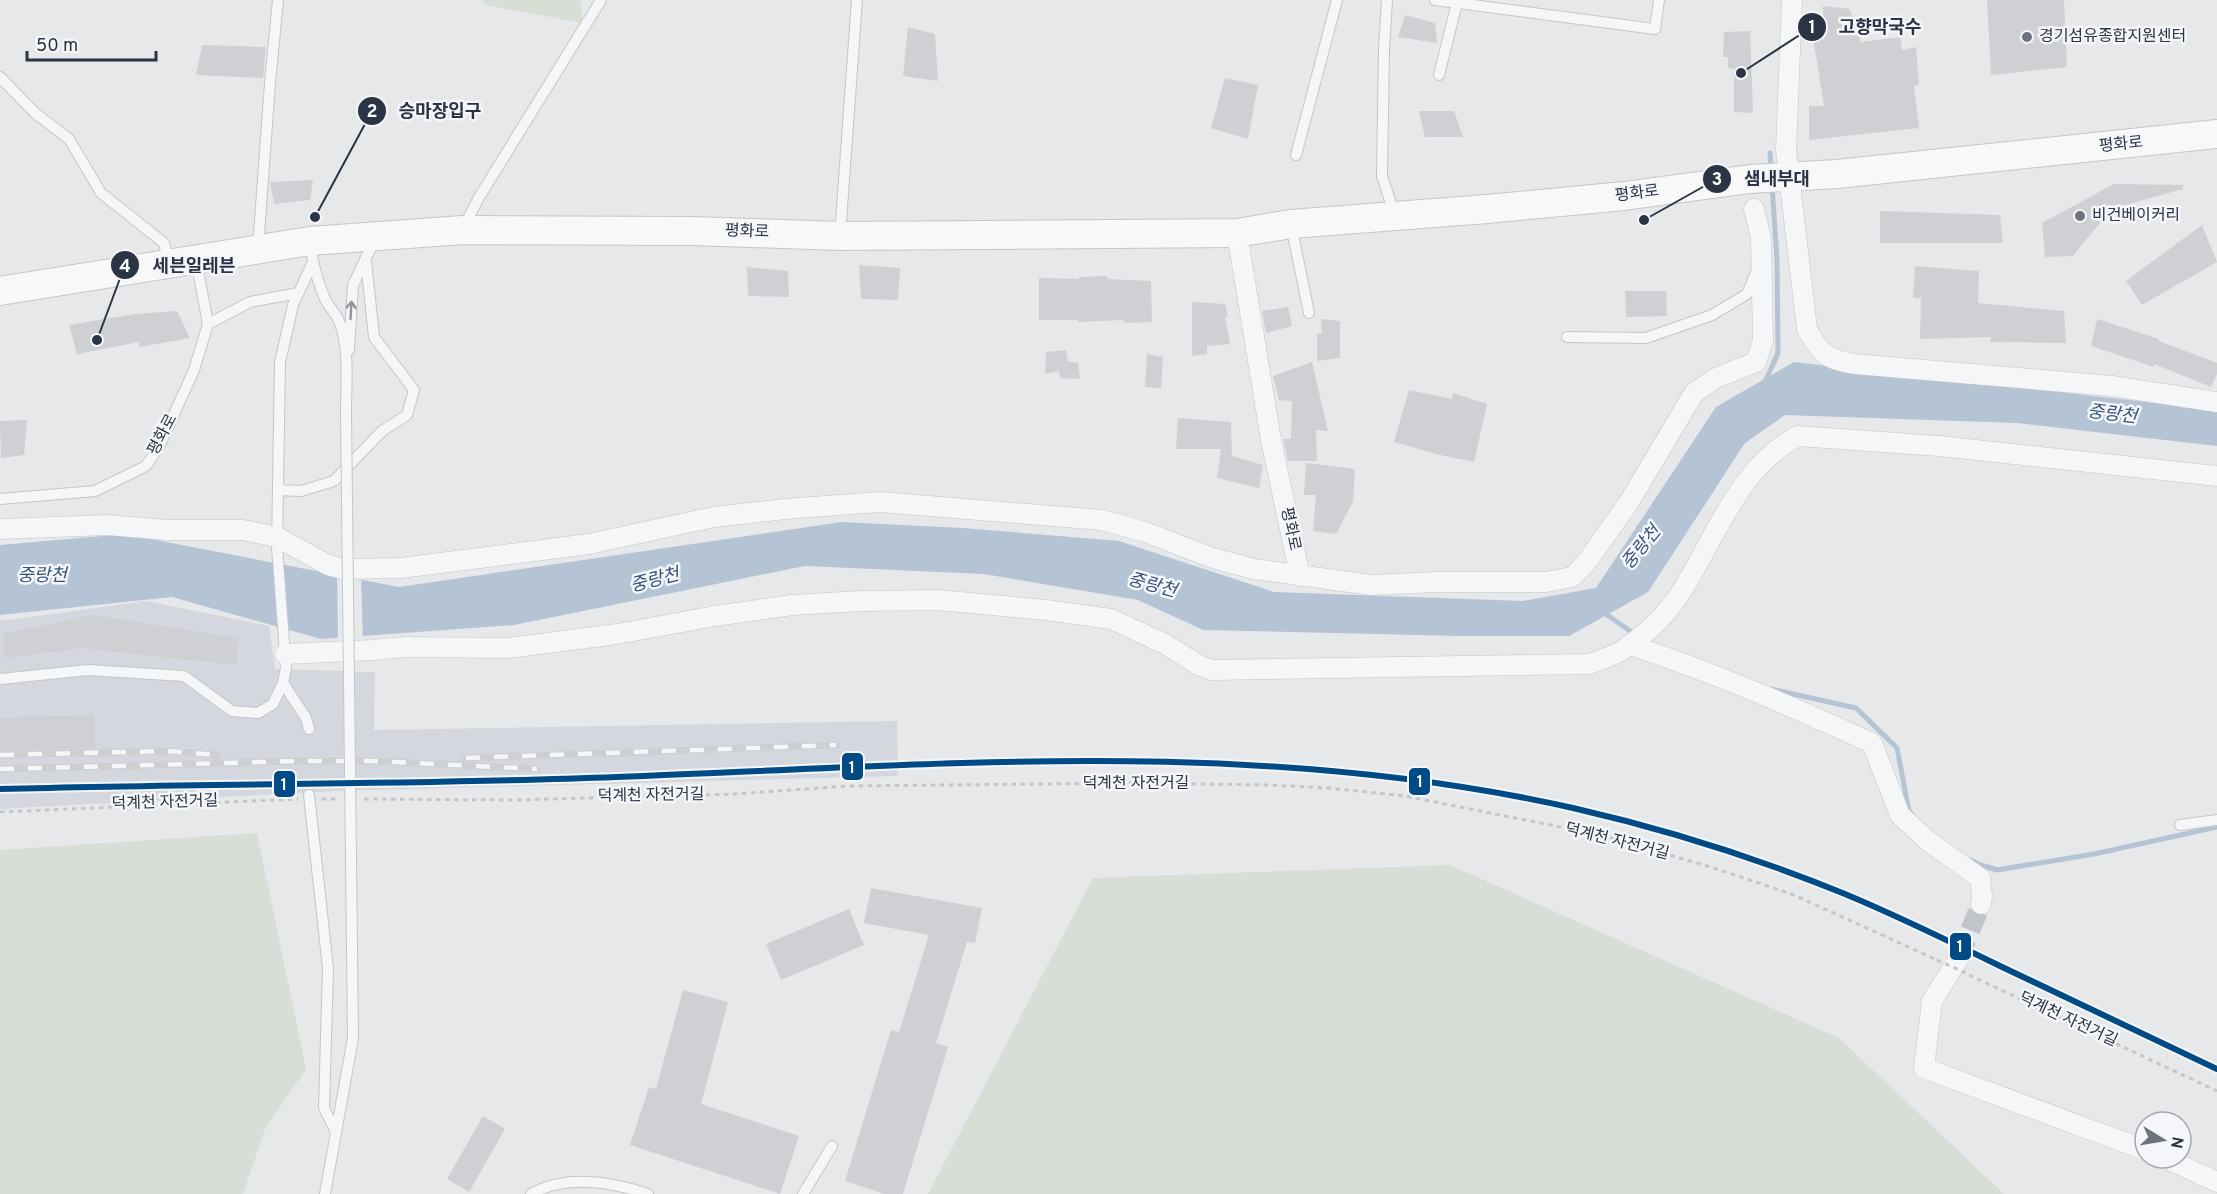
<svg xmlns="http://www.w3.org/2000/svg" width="2217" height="1194" font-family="Overpass,'Noto Sans KR',sans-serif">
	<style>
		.built { fill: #d4d7dd }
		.green { fill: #d6ded6 }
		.water { fill: #b4c4d5 }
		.pier { fill: #e6e8ea }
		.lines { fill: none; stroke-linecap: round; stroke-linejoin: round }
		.stream { stroke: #b4c4d5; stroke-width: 5 }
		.building { fill: #ced0d3 }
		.street-tunnel { stroke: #c1c4c9; stroke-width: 20; stroke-dasharray: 20 10; stroke-linecap: butt }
		.lane-casing { stroke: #c4c6c8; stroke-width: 12 }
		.street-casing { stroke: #c4c6c8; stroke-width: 21 }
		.secondary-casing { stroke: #c4c6c8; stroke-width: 30 }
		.path { stroke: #c5c6ca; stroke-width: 3; stroke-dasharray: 4.5 4.5; stroke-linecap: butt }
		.lane { stroke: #f5f6f7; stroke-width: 10 }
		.street { stroke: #f5f6f7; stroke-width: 20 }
		.secondary { stroke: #f8f8f8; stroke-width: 28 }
		.rail-casing { stroke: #cecfd2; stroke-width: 7 }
		.rail { stroke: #f4f6f9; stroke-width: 4.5; stroke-dasharray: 14; stroke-linecap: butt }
		.lane-bridge-casing { stroke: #c4c6c8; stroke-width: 12; stroke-linecap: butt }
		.path-bridge { stroke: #c5c6ca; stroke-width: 3; stroke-dasharray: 4.5 4.5; stroke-linecap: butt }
		.lane-bridge { stroke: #f5f6f7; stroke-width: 10 }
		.metro-1-casing { stroke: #f4f6f9; stroke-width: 10 }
		.metro-1 { stroke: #004a85; stroke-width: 6 }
		.oneway { stroke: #90959e }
		.poi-dot { fill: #6c737f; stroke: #f4f6f9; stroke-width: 2 }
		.labels { text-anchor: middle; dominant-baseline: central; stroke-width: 5; stroke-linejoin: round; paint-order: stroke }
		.poi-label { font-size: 16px; fill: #2b3445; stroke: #f4f6f9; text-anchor: start }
		.street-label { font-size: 16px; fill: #2b3445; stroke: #f4f6f9 }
		.water-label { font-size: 18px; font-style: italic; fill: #34527a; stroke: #f4f6f9 }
		.leader { fill: none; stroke: #2b3445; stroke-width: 2 }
		.callout-dot { fill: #2b3445; stroke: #f4f6f9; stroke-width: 2 }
		.mark-label { font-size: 18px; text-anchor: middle; font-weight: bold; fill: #fff }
		.callout-label { font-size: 18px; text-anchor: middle; font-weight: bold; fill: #2b3445; stroke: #f4f6f9; stroke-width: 5; stroke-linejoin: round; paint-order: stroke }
		.line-badge { stroke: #f4f6f9; stroke-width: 2 }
		.badge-label { font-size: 16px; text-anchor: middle; font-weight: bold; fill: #fff }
	</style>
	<rect width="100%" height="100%" fill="#e6e8ea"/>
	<path class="built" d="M146,601L269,626L275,669L375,672L374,730L897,721L898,776L335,791L0,809V621Z"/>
	<path class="green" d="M483,0H580L583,23L485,5Z
		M257,833L306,1069L265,1129L243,1194H0V850Z
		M1450,865L1839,1038L2004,1194H928L1093,878Z"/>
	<path class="water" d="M1794,362L2217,410V446L2017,423L1785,415L1745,443L1648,592L1569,636H1460L1203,630L1138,600L984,574L805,566L514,625L321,639L172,597L0,615V545L125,534L399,587L842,522L963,528L1119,541L1274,592L1523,601L1596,588L1716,407Z"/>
	<path class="pier" d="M337,571L361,576L363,639L338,641Z"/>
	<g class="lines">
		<path class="stream" d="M1770,153L1771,169
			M1765,382L1778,353L1777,260L1772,185
			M1603,612L1637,636
			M1771,689L1856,708L1897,748L1909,811L1912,814
			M1970,860L1981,865L1997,870L2094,854L2217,827"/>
	</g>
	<path class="building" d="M1987,0H2064L2067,67L1991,75Z
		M1823,6L1850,9L1861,42L1900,37L1902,50L1916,47L1919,85L1914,86L1919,128L1809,140V106H1824L1813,37L1824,39Z
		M1405,15L1435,23L1437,43L1398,37Z
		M908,27L935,34L938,81L903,76Z
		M1750,31L1753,113L1734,112V69L1728,68V57H1723L1724,32Z
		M202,45L266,47L263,78L196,75Z
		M1225,78L1258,85L1248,139L1211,128Z
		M1419,111H1454L1463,137H1425Z
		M313,180L310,200L274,204L270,182Z
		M2114,184L2183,185V189L2111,209L2073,256L2045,257L2042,223Z
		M1880,211L2000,215L2003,243H1880Z
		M2202,225L2217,262L2142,305L2126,281Z
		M859,265L900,268L898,300L861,299Z
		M1915,266L1979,271L1978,303L2064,311L2066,343L1990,342L1991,337L1920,339L1921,298H1913Z
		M747,267L788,271L789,297L748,296Z
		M1107,276V279L1151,281L1152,322L1124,323L1123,320L1078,322V320H1039V278L1079,279V277Z
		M1625,291H1666L1667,316L1626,317Z
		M1192,302L1225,304L1228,317H1225L1230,344L1207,346V354L1192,356Z
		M1288,307L1292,326L1266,333L1262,311Z
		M177,311L190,338L139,347V342L77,354L69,325L135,314Z
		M1321,319L1340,321V358L1317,361V334H1322Z
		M2097,319L2159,339V341L2217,363V374L2211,387L2154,364V367L2091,346Z
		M1066,350L1068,361L1078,363L1080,379L1060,378L1059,371L1045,374L1046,352Z
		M1147,354L1163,357L1161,388L1145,387Z
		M1312,362L1328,431L1316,430L1317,461H1288L1283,439H1291L1292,401L1279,400L1273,376Z
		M1409,390L1452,399L1453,393L1487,404L1474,462L1440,455L1394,442Z
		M1178,418L1231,422L1232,456L1263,465L1259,488L1217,478L1221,449H1176Z
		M27,420L24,455L1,458L0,421Z
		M1306,463L1355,469L1353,502L1336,534L1313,531L1316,495H1304Z
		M93,615L238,638L237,665L83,648L5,658L4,634Z
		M94,715L95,748L0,751V718Z
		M871,888L982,908L975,943L967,942L936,1043L948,1047L903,1194H885L845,1181L891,1030L899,1032L929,935L864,923Z
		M849,909L864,945L781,980L766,944Z
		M683,990L728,1002L701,1104L799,1136L780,1194L630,1145L649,1087L656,1089Z
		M483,1116L505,1129L469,1192L447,1179Z"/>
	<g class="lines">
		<path class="street-tunnel" d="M1959,958L1981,904"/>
		<g class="lane-casing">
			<path id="lane" d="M1387,0L1384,49L1382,176L1395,216
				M1435,0L1655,29L1659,0
				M1439,75L1457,3
				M0,77L35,113L69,139L101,193L164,243L169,264
				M1296,155L1337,0
				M1291,225L1309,313
				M464,227L478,199L601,0
				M840,235L857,0
				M310,241C312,261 317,280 325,299C328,306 335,312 338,319C350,344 346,384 346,412
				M258,248L270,83L278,0
				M208,324L250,302L298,293
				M1567,337L1646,338L1712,315L1747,294L1757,270
				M349,350L353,285L375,239
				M278,490L301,491L334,481L382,431L407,415L414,390L374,337L366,261
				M0,499L95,491L146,466L161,443L194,370L208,324L196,259
				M0,679L88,670L184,676L232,711L258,713L273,704L283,683L286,668L277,547L280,362L293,305L312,264
				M283,683L306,718L309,729
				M309,795L328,968L324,1108L335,1130
				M2180,825L2217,820
				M325,1194L353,1038
				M531,1194C566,1174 612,1182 648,1194
				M803,1194L832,1146"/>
		</g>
		<g class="street-casing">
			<path id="street" d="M1792,0L1786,150L1807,329C1820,354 1827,360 1855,364L2112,386L2217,402
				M1237,233L1271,440L1300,576
				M0,529L107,525L167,530H243L277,537L328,565L343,569L401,568L589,544L714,517L785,509L880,502L1102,520L1145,532L1213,558L1254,569L1371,585L1438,582H1546L1572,577L1586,563L1629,502L1694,393L1716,378L1756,362L1763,341L1761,238L1754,209
				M1630,645C1713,672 1793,707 1872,743L1900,815L1928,841L1980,878L1982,896L1981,904
				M285,654L372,650L405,647L508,648L617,634L715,616L792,605L860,601L938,600L1046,610L1111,619L1165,644L1200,666L1212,670L1590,664C1602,659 1617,655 1627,647C1647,633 1668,613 1681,592C1715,539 1739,466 1798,436L1939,446L2217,476
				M1959,958L1932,1001L1924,1068L2145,1150
				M2165,1158L2217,1182"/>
		</g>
		<g class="secondary-casing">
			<path id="secondary" d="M0,291L310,241L463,230L693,231L840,236L1237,233L1291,224L1487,209L1624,196L1750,179L1837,174L2217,134"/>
		</g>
		<path class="path" d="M322,799H337
			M364,799L514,800L734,794L848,786L1140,783L1268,785L1329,788L1405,796L1601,835L1711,867L1794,895L1937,960
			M0,812L298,799
			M1969,975L2217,1091"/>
		<use href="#lane" class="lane"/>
		<use href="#street" class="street"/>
		<use href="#secondary" class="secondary"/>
		<g class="rail-casing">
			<path id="rail" d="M0,755L167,751L216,755
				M466,758L836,745
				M0,769L302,761H373L537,769"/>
		</g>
		<use href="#rail" class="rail"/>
		<g class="lane-bridge-casing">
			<path id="lane-bridge" d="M346,412L353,1038"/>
		</g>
		<path class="path-bridge" d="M1937,960L1968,974"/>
		<use href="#lane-bridge" class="lane-bridge"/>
		<g class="metro-1-casing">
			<path id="metro-1" d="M0,789C206,783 411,785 617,777C939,765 1254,736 1573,808C1665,829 1757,858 1845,894C1898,916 1949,941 2000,966C2073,1000 2145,1035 2217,1069"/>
		</g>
		<use href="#metro-1" class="metro-1"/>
	</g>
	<defs><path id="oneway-shaft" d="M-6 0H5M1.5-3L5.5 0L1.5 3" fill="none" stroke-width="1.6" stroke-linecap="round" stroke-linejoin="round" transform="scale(1.5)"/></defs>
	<use class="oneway" href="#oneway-shaft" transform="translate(351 310) rotate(-87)"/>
	<g class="poi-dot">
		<circle cx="2027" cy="37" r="6"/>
		<circle cx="2080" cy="216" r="6"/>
	</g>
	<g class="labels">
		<g class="poi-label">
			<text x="2039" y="37">경기섬유종합지원센터</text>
			<text x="2092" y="216">비건베이커리</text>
		</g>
		<g class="street-label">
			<text transform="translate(2121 145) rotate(-6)">평화로</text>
			<text transform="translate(1637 194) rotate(-7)">평화로</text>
			<text transform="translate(747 232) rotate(2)">평화로</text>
			<text transform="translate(163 435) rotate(-62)">평화로</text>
			<text transform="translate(1290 529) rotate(78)">평화로</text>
			<text x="1136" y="784">덕계천 자전거길</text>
			<text transform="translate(651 796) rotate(-1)">덕계천 자전거길</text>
			<text transform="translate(165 803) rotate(-2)">덕계천 자전거길</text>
			<text transform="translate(1617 842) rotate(14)">덕계천 자전거길</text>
			<text transform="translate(2068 1020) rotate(25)">덕계천 자전거길</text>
		</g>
		<g class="water-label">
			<text transform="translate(2112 415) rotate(7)">중랑천</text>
			<text transform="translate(1642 548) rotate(-51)">중랑천</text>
			<text x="42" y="576">중랑천</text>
			<text transform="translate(655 581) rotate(-14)">중랑천</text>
			<text transform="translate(1152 586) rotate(15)">중랑천</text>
		</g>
	</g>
	<path class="leader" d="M1741 73L1812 27M315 217L372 111M1644 220L1717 179M97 340L125 265"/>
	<g class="callout-dot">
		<circle cx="1741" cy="73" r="6"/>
		<circle cx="315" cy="217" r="6"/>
		<circle cx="1644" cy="220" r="6"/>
		<circle cx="97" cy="340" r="6"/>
		<circle cx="1812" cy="27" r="15"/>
		<circle cx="372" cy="111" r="15"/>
		<circle cx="1717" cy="179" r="15"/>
		<circle cx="125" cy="265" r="15"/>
	</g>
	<g class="mark-label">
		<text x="1812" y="33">1</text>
		<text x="372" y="117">2</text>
		<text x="1717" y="185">3</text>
		<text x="125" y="272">4</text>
	</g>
	<g class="callout-label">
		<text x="1880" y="33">고향막국수</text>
		<text x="440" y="117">승마장입구</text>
		<text x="1777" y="185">샘내부대</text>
		<text x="194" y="272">세븐일레븐</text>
	</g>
	<g class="line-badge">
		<rect x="841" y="752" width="23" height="29" rx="6" fill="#004a85"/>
		<rect x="1408" y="767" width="23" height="29" rx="6" fill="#004a85"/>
		<rect x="273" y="770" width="23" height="28" rx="6" fill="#004a85"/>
		<rect x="1949" y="932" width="23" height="29" rx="6" fill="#004a85"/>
	</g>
	<g class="badge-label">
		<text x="852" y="773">1</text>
		<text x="1420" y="787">1</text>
		<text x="284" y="790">1</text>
		<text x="1960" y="952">1</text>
	</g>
	<g transform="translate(2163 1140) rotate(101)"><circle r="28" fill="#f4f6f9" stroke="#a4a8b1" stroke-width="1.5"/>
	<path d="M0-4.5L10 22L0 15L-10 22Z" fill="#6c737f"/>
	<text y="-9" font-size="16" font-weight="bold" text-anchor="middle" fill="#2b3445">N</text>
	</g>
	<path d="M27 51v9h129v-9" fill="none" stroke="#2b3445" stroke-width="3"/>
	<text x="36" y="51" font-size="18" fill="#2b3445" stroke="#f4f6f9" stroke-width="4.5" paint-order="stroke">50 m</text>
</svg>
